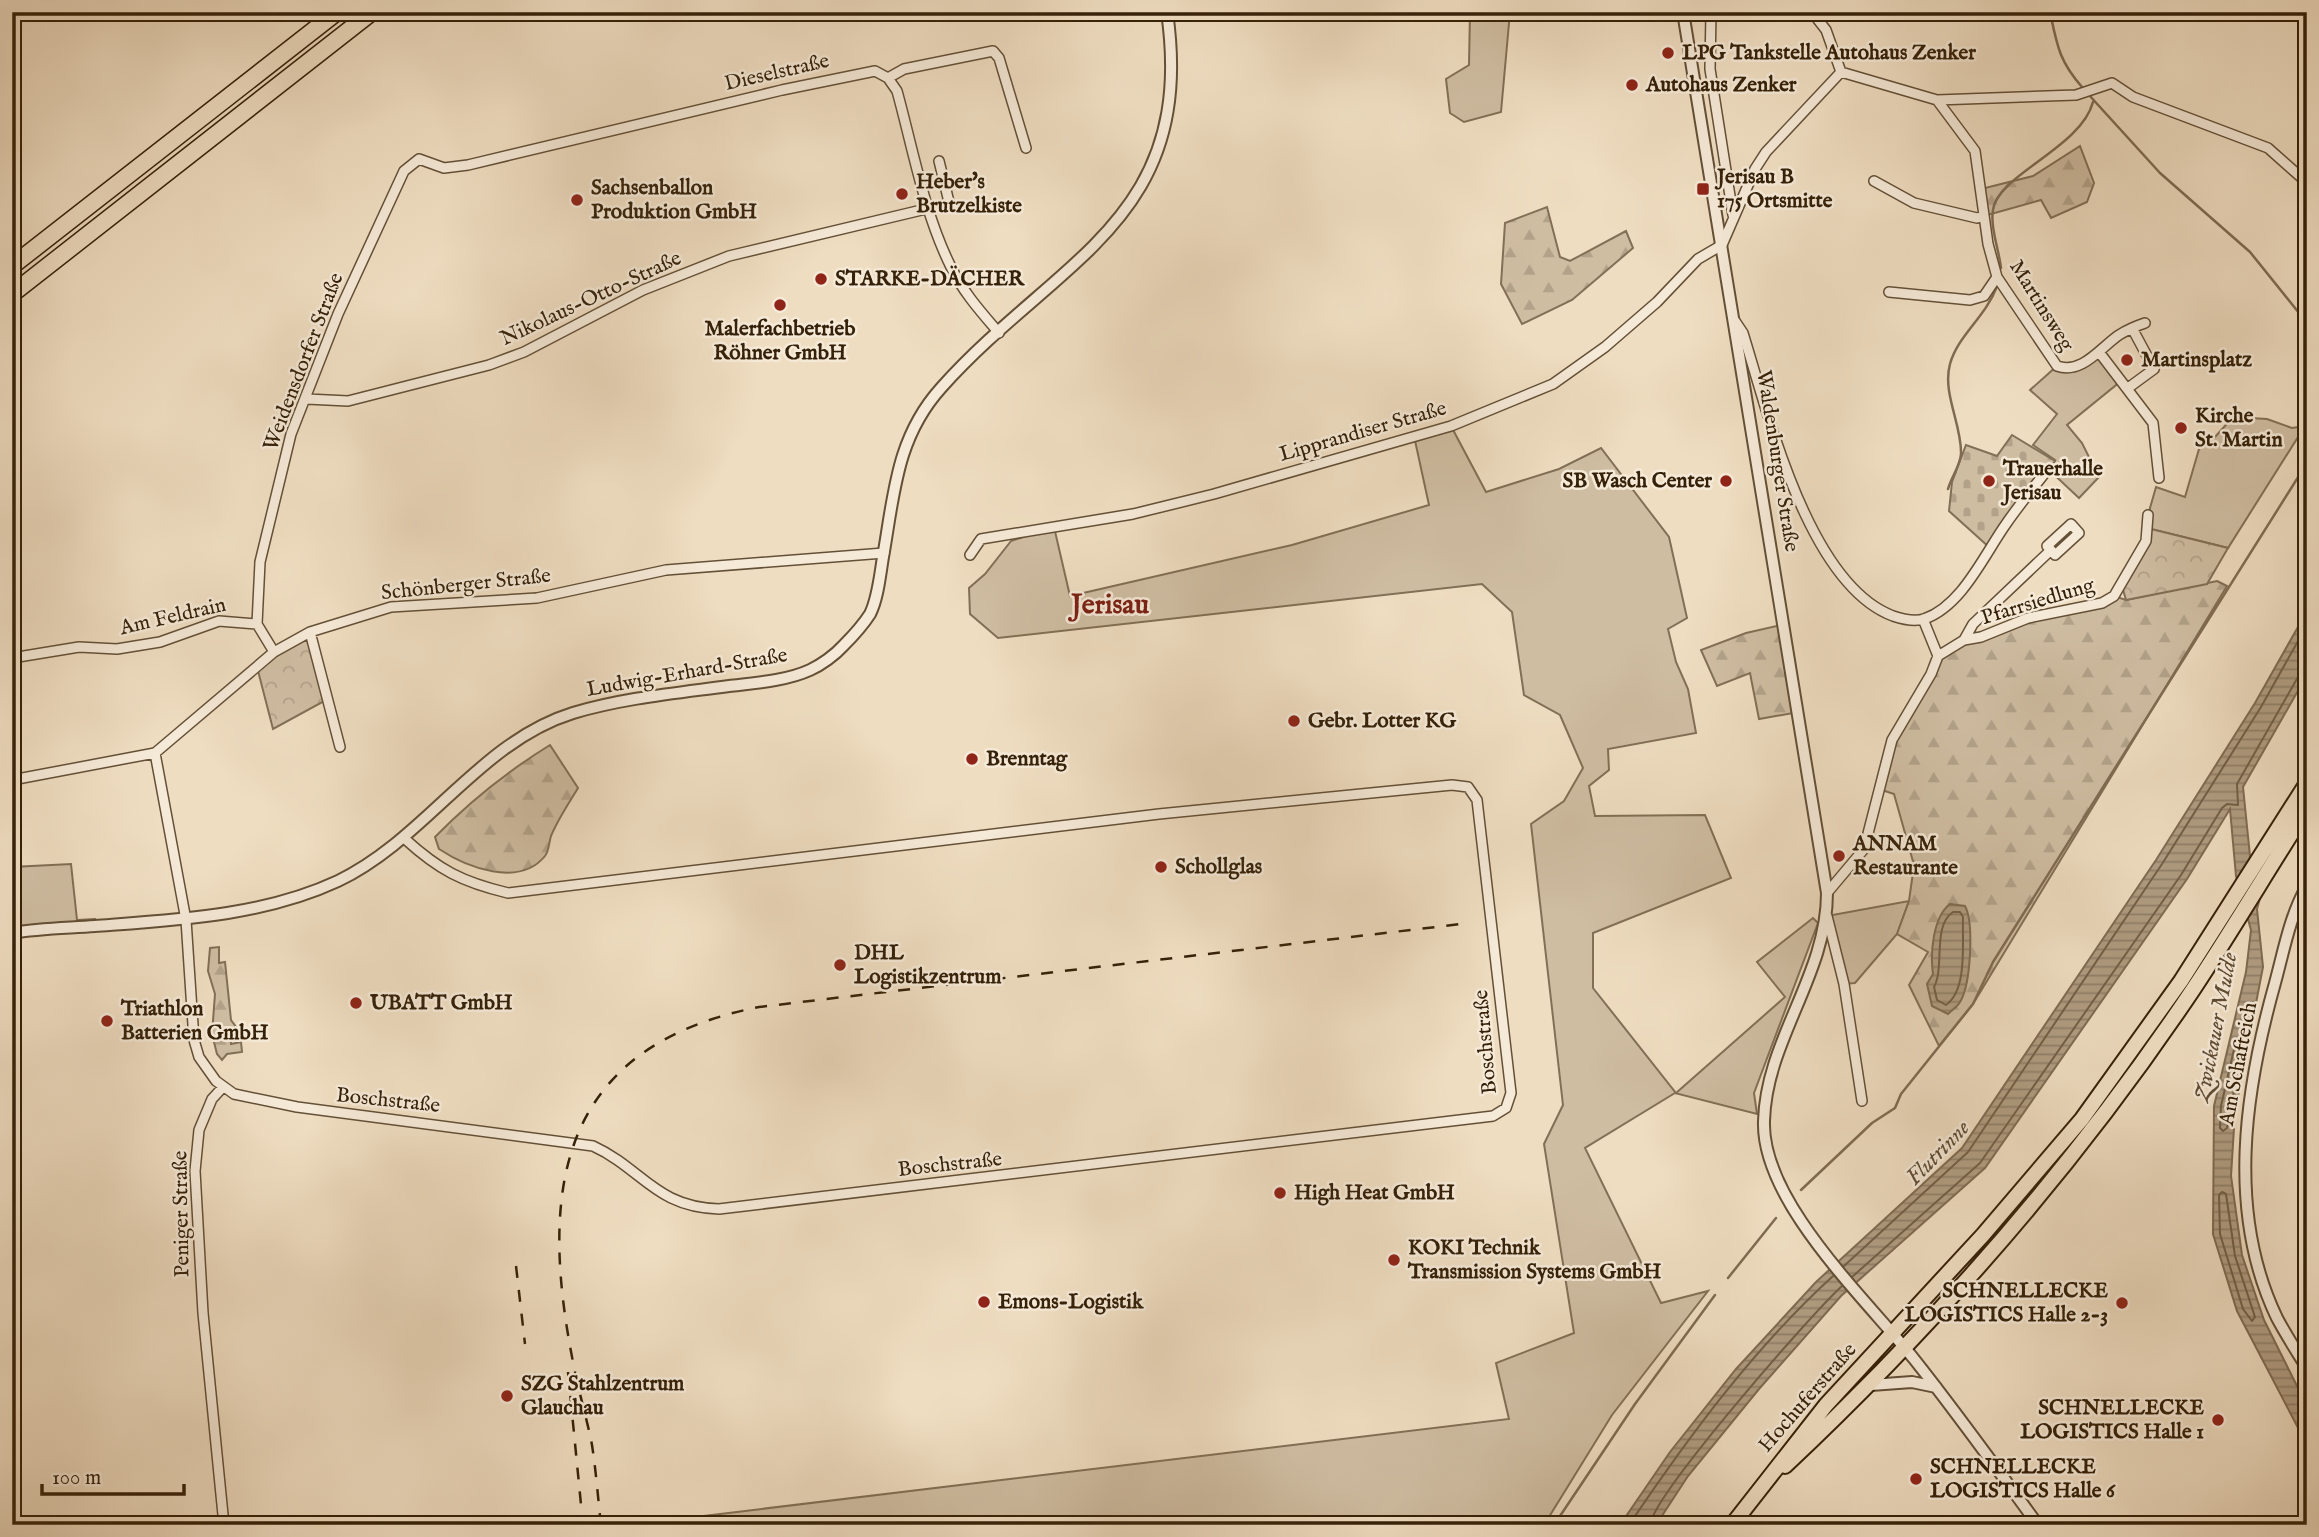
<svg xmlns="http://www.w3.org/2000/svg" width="2319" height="1537" font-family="'IM FELL English',serif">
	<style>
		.green { fill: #cfbda2; stroke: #826f56; stroke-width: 2 }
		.forest { fill: url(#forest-firs); stroke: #826f56; stroke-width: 2 }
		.cemetery { fill: url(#cemetery-stones); stroke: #826f56; stroke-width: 2 }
		.park { fill: url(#park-crowns); stroke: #826f56; stroke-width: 2 }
		.water { fill: url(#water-rules); stroke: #7f6b52; stroke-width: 2 }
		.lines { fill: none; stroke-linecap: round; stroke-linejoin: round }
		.shore { stroke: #725f46; stroke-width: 2 }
		.stream { stroke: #7f6b52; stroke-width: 2.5 }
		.minor-casing { stroke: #645037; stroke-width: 12 }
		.tertiary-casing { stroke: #645037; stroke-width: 14 }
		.primary-casing { stroke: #352109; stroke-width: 18 }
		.motorway-casing { stroke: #352109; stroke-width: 19 }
		.minor { stroke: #f5e9d7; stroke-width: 9 }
		.tertiary { stroke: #f5e9d7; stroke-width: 10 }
		.primary { stroke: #efddc1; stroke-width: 14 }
		.motorway { stroke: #efddc1; stroke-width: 16 }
		.rail { stroke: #352109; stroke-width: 2.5; stroke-dasharray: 12 12; stroke-linecap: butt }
		.poi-dot { fill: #8f2418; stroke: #f5e9d7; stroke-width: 2.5 }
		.labels { text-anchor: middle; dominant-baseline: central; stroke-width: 5; stroke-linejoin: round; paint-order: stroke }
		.poi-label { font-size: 21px; font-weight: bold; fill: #352109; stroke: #f5e9d7; text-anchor: start }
		.street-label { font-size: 21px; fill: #352109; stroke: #f5e9d7 }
		.water-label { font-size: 23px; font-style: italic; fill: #604c33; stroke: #f5e9d7 }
		.district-label { font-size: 28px; font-weight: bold; fill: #7a1f14; stroke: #f5e9d7 }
	</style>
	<defs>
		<pattern id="forest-firs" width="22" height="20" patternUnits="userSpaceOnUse" patternTransform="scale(1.75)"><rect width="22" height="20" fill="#cfbda2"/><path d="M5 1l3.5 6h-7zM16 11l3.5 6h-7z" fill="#b2a28a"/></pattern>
		<pattern id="cemetery-stones" width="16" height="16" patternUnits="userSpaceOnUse" patternTransform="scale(1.75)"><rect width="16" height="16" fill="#cfbda2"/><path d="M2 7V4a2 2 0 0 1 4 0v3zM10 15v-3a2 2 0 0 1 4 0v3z" fill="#b2a28a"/></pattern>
		<pattern id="park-crowns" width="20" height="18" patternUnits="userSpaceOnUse" patternTransform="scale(1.75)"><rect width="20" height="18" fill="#cfbda2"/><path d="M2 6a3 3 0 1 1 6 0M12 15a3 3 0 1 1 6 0" fill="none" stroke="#b2a28a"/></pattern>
		<pattern id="water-rules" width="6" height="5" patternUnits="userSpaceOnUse" patternTransform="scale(1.75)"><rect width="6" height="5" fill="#b09d82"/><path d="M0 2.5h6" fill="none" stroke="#908069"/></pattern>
	</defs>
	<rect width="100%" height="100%" fill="#efddc1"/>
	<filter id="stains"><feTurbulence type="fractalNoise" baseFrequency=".00286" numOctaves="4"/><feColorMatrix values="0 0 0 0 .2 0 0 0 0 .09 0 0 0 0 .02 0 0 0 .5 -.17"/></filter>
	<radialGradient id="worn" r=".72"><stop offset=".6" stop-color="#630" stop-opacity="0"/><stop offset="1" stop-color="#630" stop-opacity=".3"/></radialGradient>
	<path class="green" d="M1470,12H1510L1501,112L1464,122L1450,113L1446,79L1469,65Z
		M2099,352L2121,381L2067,425L2082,443L2099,477L2079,498L2048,469L2055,460L2033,445L2057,414L2030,390L2057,366L2065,369Z
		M2233,417L2267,419L2292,428L2305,426L2228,548L2151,529V517L2148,515L2156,487L2185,497L2199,449L2215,437Z
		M1451,426L1486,492L1559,469L1601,448L1669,537L1687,618L1668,629L1676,662L1688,689L1696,733L1608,749L1609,770L1589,786L1595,816L1705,815L1731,878L1593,933V988L1676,1093L1785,997L1757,962L1813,918L1818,923L1754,1093L1757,1114L1675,1093L1585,1148L1661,1303L1708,1291L1612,1415L1544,1525H1258L1256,1522L628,1525L1509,1419L1496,1363L1574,1333L1544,1144L1563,1105L1531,824L1564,801L1583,768L1560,715L1524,695L1512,612L1482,584L998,638L970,614L969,588L985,574L1011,541L1054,527L1070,596L1292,545L1429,505L1414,436Z
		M71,864L77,920L95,919V922L12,929V867Z
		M1909,901L1897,934L1855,983L1844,984L1827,916Z"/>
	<path class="forest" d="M2080,146L2094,183L2087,202L2051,218L2041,200L1984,216L1981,189L2033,176Z
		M1547,207L1560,257L1570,261L1626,231L1633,248L1572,300L1522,324L1501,284L1505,223Z
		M2217,581L2227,586L1973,1004L1939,1046L1909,985L1928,952L1897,934L1909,901L1914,865L1894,794L1879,789L1885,760L1938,656L1964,640L2114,596L2126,600Z
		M1785,624L1799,712L1759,719L1750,673L1717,686L1701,650L1746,633Z
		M550,745L578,788C569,803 558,819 551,836C549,842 549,851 545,856C519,888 466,867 439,849L435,837C470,801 508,771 550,745Z
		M219,947V963L225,962L231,1020L240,1032L238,1036L230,1035L231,1044L241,1042L242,1052L227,1054L222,1060L217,1054L212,1034L215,994L208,971L210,948Z"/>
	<path class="cemetery" d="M2012,435L2055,461L1990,548L1949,511L1952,482L1966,445L1997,456Z"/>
	<path class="park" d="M2151,529L2228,548L2207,584L2126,600L2122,586L2148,541Z
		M310,632L328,699L273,729L257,667Z"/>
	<path class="water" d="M2307,611V675L2243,787L2250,856L2260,898L2257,909L2263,967L2235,1112L2231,1176L2242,1255L2264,1320L2307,1406V1445L2237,1311L2213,1234L2214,1106L2246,972L2251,930L2236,876L2230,809L2187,879L1985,1168L1841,1296L1759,1389L1688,1476L1656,1525H1620L1670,1452L1736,1369L1816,1282L1962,1148L2156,860L2255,703Z
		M1950,904L1965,906C1974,923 1971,984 1960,1002C1958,1006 1952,1010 1948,1014L1932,1006L1927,984L1933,974C1930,953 1933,917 1950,904Z"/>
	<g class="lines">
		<path class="shore" d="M1953,912H1960L1963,917C1962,941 1968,990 1946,1005L1937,1000L1934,987C1945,967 1932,926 1953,912Z
			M2239,1043L2242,1047L2227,1128L2223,1131L2220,1128L2221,1106L2235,1045Z
			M2222,1192L2226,1194L2235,1256L2255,1317L2252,1321L2243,1309L2220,1234L2219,1195Z
			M1844,1266L1968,1152L2162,864L2261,707L2307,625
			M1852,1277L1980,1163L2181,875L2222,808L2227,804L2238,805L2237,784L2298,677L2307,673
			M1629,1525C1689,1436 1754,1348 1833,1276
			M1650,1525C1653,1495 1812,1313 1842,1286"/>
		<path class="stream" d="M2050,12C2057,45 2059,61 2082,87
			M2089,95L2160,173L2250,252L2307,323
			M2001,268C1999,250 1990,227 1993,210C1997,175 2081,148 2093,102
			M1948,489C1951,478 1960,466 1961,454C1962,425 1942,393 1950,364C1958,335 1986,317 1997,286
			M1801,1190L1872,1123L1895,1108L1901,1094L1973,1004L1993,962L2307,463
			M1728,1278L1776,1218
			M1554,1525L1635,1404L1715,1295"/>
		<g class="minor-casing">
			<path id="minor" d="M1711,12L1710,69L1733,215
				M1812,12L1826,30L1841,72
				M1841,72L1937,100L2076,95L2112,83L2133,97L2268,148L2303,179
				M888,78L904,69L993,51L999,58L1026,148
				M1937,100L1975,151L1988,244L1997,277L2057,366C2082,375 2101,347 2119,335C2127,330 2136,326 2145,323
				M1874,181L1914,203L1977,218L1984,216
				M930,210L949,202L939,161
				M1889,292L1970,300L1984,296L1997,277
				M1735,321L1743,333C1768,413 1808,584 1893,616C1902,619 1914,622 1924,619C1962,606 1984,555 2006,524C2019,505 2034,487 2048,469
				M2099,352L2153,423L2159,478
				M2128,388L2154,369L2132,328
				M307,399L348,401L489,365L524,352L643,290L729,256L930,208
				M970,555L981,539L1133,514L1214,494L1451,426L1553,384L1605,347L1657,302L1698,259L1722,245L1755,169L1766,152L1841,72
				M310,632L340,747
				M1964,640L1973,624L2051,550L2047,546L2071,524L2079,533L2055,555L2051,550
				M274,652L257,624L260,562L291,434L338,314L404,171L419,159L444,168L468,165L782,90L875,71L888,78L897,91C913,149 924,213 951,267C963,292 981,312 999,333
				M1938,656L1964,640L1981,637L2028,618L2102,603L2114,596L2146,541L2148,515
				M12,658L79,647L117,649L160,642L219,621L257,624
				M155,753L186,920L194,1040L199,1057L216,1081L234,1094L297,1107L593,1146C643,1169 655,1207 719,1209L1493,1116L1506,1108L1511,1093L1477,800L1468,787L1452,785L1159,814L508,893C462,882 439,870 405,839
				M12,780L155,753L274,652L310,632L391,607L537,598L666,570L884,553
				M1827,893L1864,849L1892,740L1931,674L1938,656L1923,619
				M1827,916L1844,984L1862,1101
				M223,1087L212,1099L199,1130L195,1171L203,1313L224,1525"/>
		</g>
		<g class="tertiary-casing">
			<path id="tertiary" d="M1683,12L1827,893C1827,975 1766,1040 1764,1121C1761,1201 1866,1299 1914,1359C1957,1413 1997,1469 2038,1525
				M2307,886C2290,915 2284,950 2275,983C2245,1090 2226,1212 2277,1318C2286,1335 2297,1352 2307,1368
				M12,933C39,928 68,928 95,926C176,920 263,916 338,881C426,839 479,742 573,713C623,698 677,693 729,686C754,683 786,681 810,670C821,665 835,655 843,646C852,637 863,625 870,614C878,598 880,575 883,557C894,495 896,438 941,388C1057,258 1197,221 1167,12
				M1871,1385L1912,1382L1936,1387"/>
		</g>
		<g class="primary-casing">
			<path id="primary" d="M1785,1466C1938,1322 2077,1163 2194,988C2233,929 2269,868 2307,809
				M1732,1525L1826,1405L1983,1235L2082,1119L2181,981L2307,783"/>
		</g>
		<g class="motorway-casing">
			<path id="motorway" d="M12,266L337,12
				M12,294L372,12"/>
		</g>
		<use href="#minor" class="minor"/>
		<use href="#tertiary" class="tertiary"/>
		<use href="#primary" class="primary"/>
		<use href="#motorway" class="motorway"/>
		<path class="rail" d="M516,1266L525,1344
			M568,1372L583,1525
			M601,1525C598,1498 596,1471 592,1445C587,1419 579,1393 574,1367C538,1190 557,1047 759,1007L1461,924"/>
	</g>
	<g class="poi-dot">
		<circle cx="1668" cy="53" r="7"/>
		<circle cx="1632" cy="85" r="7"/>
		<rect x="1696" y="182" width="14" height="14" rx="3.5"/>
		<circle cx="902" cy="194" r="7"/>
		<circle cx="577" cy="200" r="7"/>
		<circle cx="821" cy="279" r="7"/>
		<circle cx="780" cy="305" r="7"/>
		<circle cx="2127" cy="360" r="7"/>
		<circle cx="2181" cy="428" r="7"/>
		<circle cx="1726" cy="481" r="7"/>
		<circle cx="1989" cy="481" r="7"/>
		<circle cx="1294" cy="721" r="7"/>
		<circle cx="972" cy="759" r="7"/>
		<circle cx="1839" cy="856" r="7"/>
		<circle cx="1161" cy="867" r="7"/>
		<circle cx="840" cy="965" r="7"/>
		<circle cx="356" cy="1003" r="7"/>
		<circle cx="107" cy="1021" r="7"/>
		<circle cx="1280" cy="1193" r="7"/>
		<circle cx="1394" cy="1260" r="7"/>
		<circle cx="984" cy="1302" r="7"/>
		<circle cx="2122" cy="1303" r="7"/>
		<circle cx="507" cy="1396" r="7"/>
		<circle cx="2218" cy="1420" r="7"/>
		<circle cx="1916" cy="1479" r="7"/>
	</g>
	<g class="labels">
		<g class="poi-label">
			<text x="1682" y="53">LPG Tankstelle Autohaus Zenker</text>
			<text x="1646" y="85">Autohaus Zenker</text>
			<text x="1717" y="177">Jerisau B<tspan x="1717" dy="24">175 Ortsmitte</tspan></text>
			<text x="916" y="182">Heber's<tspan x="916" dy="24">Brutzelkiste</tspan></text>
			<text x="591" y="188">Sachsenballon<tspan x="591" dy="24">Produktion GmbH</tspan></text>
			<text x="835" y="279">STARKE-DÄCHER</text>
			<text x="780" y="329" text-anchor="middle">Malerfachbetrieb<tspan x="780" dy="24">Röhner GmbH</tspan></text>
			<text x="2141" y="360">Martinsplatz</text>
			<text x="2195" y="416">Kirche<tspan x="2195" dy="24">St. Martin</tspan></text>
			<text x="2003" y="469">Trauerhalle<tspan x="2003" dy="24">Jerisau</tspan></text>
			<text x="1712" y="481" text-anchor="end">SB Wasch Center</text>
			<text x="1308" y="721">Gebr. Lotter KG</text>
			<text x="986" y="759">Brenntag</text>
			<text x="1853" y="844">ANNAM<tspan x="1853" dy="24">Restaurante</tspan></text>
			<text x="1175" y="867">Schollglas</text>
			<text x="854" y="953">DHL<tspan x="854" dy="24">Logistikzentrum</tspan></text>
			<text x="370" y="1003">UBATT GmbH</text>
			<text x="121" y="1009">Triathlon<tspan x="121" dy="24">Batterien GmbH</tspan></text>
			<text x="1294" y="1193">High Heat GmbH</text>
			<text x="1408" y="1248">KOKI Technik<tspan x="1408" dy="24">Transmission Systems GmbH</tspan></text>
			<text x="2108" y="1291" text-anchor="end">SCHNELLECKE<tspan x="2108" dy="24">LOGISTICS Halle 2-3</tspan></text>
			<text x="998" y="1302">Emons-Logistik</text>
			<text x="521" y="1384">SZG Stahlzentrum<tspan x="521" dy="24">Glauchau</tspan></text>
			<text x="2204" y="1408" text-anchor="end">SCHNELLECKE<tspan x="2204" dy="24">LOGISTICS Halle 1</tspan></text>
			<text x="1930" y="1467">SCHNELLECKE<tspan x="1930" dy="24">LOGISTICS Halle 6</tspan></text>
		</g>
		<g class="street-label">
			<text transform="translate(777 73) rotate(-13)">Dieselstraße</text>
			<text transform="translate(591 299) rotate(-25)">Nikolaus-Otto-Straße</text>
			<text transform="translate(2041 306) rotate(58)">Martinsweg</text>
			<text transform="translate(304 362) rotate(-69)">Weidensdorfer Straße</text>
			<text transform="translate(1363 432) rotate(-16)">Lipprandiser Straße</text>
			<text transform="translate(1777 461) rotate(81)">Waldenburger Straße</text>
			<text transform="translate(466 585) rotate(-6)">Schönberger Straße</text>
			<text transform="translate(2038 602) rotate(-17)">Pfarrsiedlung</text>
			<text transform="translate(173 617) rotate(-13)">Am Feldrain</text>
			<text transform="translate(687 673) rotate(-10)">Ludwig-Erhard-Straße</text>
			<text transform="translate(1486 1042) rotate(-95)">Boschstraße</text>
			<text transform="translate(2239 1064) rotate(-79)">Am Schafteich</text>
			<text transform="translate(388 1101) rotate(6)">Boschstraße</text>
			<text transform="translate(950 1165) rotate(-6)">Boschstraße</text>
			<text transform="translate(182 1214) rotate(-91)">Peniger Straße</text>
			<text transform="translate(1808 1398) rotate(-49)">Hochuferstraße</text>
		</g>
		<g class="water-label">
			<text transform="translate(2216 1027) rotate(-79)">Zwickauer Mulde</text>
			<text transform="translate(1938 1153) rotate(-46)">Flutrinne</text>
		</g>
		<g class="district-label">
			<text x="1110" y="605">Jerisau</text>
		</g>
	</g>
	<rect width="2319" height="1537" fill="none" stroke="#efddc1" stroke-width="42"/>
	<rect x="14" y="14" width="2291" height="1509" fill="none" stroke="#352109" stroke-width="3.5"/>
	<rect x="21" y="21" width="2277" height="1495" fill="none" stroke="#352109" stroke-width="2"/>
	<path d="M42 1484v10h142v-10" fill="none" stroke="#352109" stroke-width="3.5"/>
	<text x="52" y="1484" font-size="21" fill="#352109" stroke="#f5e9d7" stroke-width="5" paint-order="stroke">100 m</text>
	<rect width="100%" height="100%" filter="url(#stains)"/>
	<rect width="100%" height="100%" fill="url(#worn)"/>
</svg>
